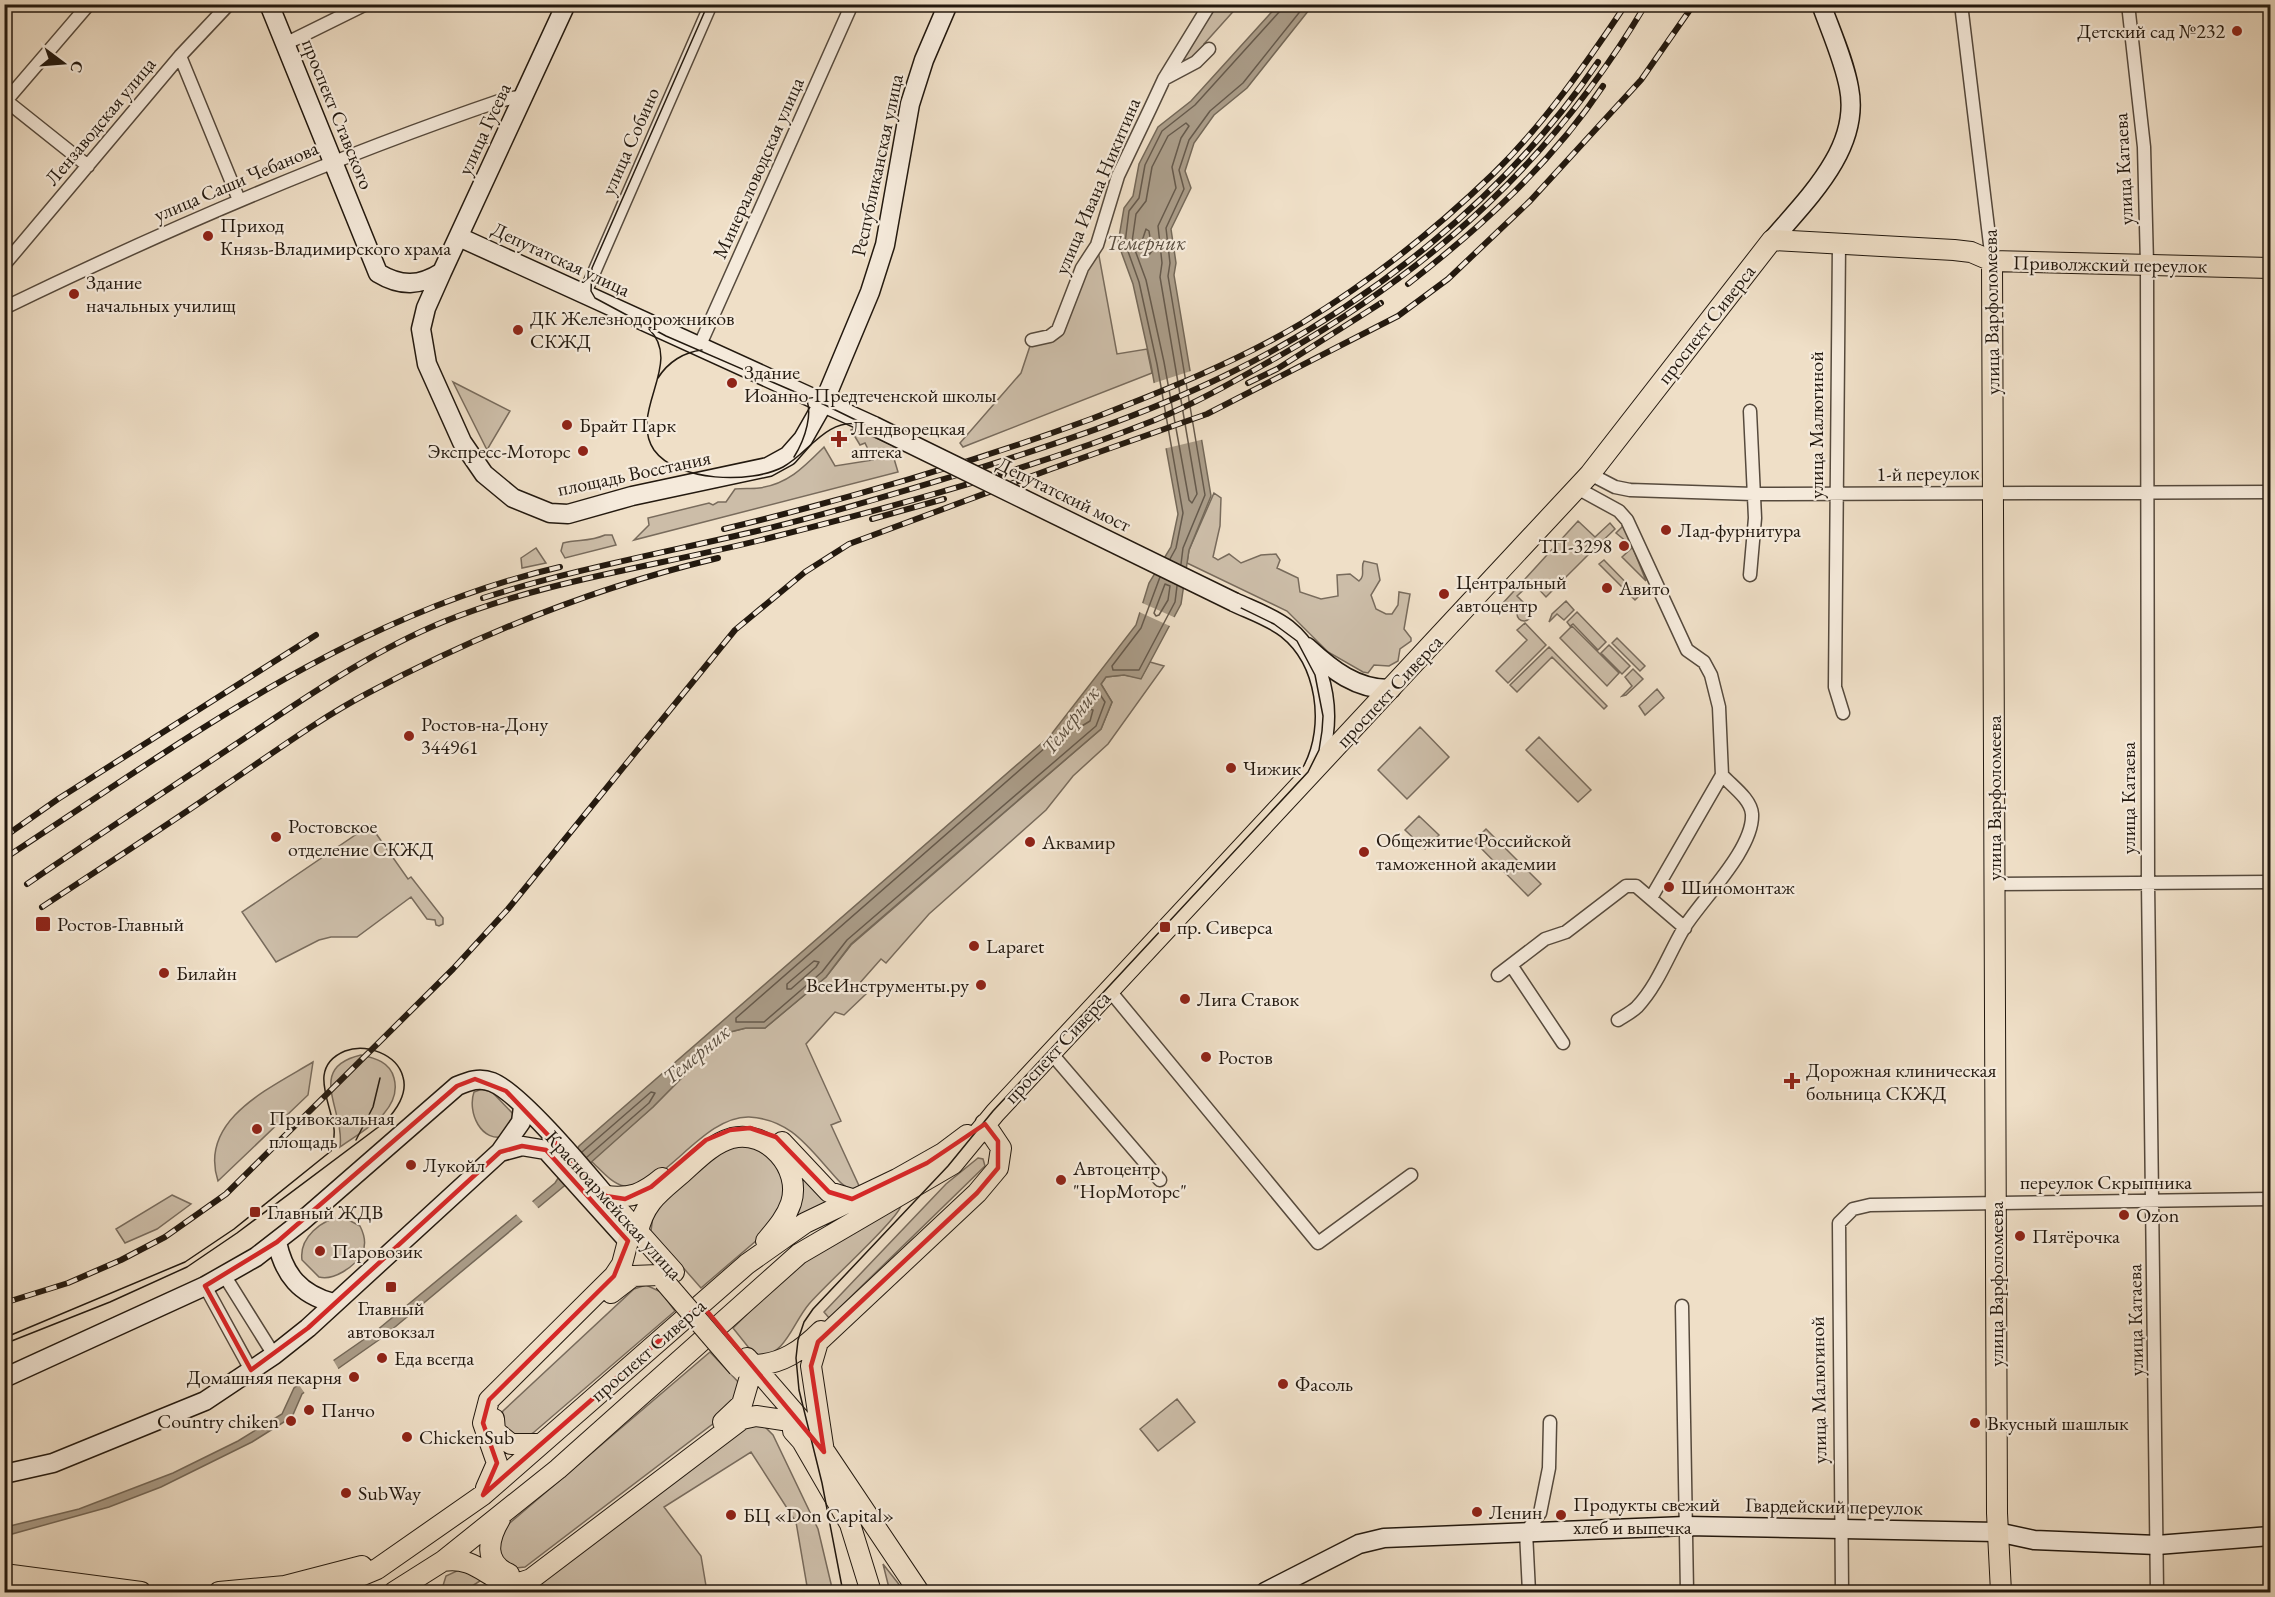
<svg xmlns="http://www.w3.org/2000/svg" width="2275" height="1597" font-family="'EB Garamond',serif">
	<style>
		.green { fill: #ccbda8; stroke: #786b5c; stroke-width: 1.5 }
		.water { fill: #aa9c88; stroke: #746858; stroke-width: 1.5 }
		.pier { fill: #efdfc7 }
		.lines { fill: none; stroke-linecap: round; stroke-linejoin: round }
		.shore { stroke: #665a4c; stroke-width: 1.5 }
		.street-casing { stroke: #564a3d; stroke-width: 15 }
		.secondary-casing { stroke: #23190f; stroke-width: 21 }
		.primary-casing { stroke: #23190f; stroke-width: 22 }
		.street { stroke: #f5eadb; stroke-width: 12 }
		.secondary { stroke: #f5eadb; stroke-width: 18 }
		.primary { stroke: #efdfc7; stroke-width: 20 }
		.tram { stroke: #23190f; stroke-width: 1.5 }
		.rail-casing { stroke: #23190f; stroke-width: 6 }
		.rail { stroke: #f5eadb; stroke-width: 4; stroke-dasharray: 11; stroke-linecap: butt }
		.secondary-bridge-casing { stroke: #23190f; stroke-width: 21; stroke-linecap: butt }
		.primary-bridge-casing { stroke: #23190f; stroke-width: 22; stroke-linecap: butt }
		.secondary-bridge { stroke: #f5eadb; stroke-width: 18 }
		.primary-bridge { stroke: #efdfc7; stroke-width: 20 }
		.marked { fill: none; stroke: #d62828; stroke-width: 4.5; stroke-linejoin: round }
		.poi-dot { fill: #8f2418; stroke: #f5eadb; stroke-width: 2 }
		.labels { text-anchor: middle; dominant-baseline: central; stroke-width: 4.5; stroke-linejoin: round; paint-order: stroke }
		.poi-label { font-size: 20px; fill: #23190f; stroke: #f5eadb; text-anchor: start }
		.street-label { font-size: 20px; fill: #23190f; stroke: #f5eadb }
		.water-label { font-size: 21px; font-style: italic; fill: #594d3f; stroke: #f5eadb }
	</style>
	<rect width="100%" height="100%" fill="#efdfc7"/>
	<filter id="stains"><feTurbulence type="fractalNoise" baseFrequency=".00333" numOctaves="4"/><feColorMatrix values="0 0 0 0 .2 0 0 0 0 .09 0 0 0 0 .02 0 0 0 .5 -.17"/></filter>
	<radialGradient id="worn" r=".72"><stop offset=".6" stop-color="#630" stop-opacity="0"/><stop offset="1" stop-color="#630" stop-opacity=".3"/></radialGradient>
	<path class="green" d="M1210,5H1239L1204,44L1209,49L1164,79Z
		M1097,245L1117,354L1147,349L1152,373L963,447L960,443L1021,373L1032,340L1050,336Z
		M453,382L510,411L487,450Z
		M865,427L871,432L870,435L894,446L892,452L898,472L634,540L649,525L648,518L709,503L713,505L718,502H726L735,489C743,488 751,489 759,488C788,484 804,467 824,447L835,466L873,460L865,443L860,445L851,430L855,428L859,432Z
		M1214,493L1221,498L1220,526L1213,557L1218,560L1229,554L1241,563L1261,555L1276,554L1280,560L1277,568L1298,578L1300,592L1321,599L1338,596L1337,575L1350,574L1359,581C1366,576 1360,567 1364,561L1377,564L1380,580L1371,595L1376,609L1386,614H1392L1398,605L1399,592L1410,594L1404,629L1411,638V641L1400,649L1398,661L1389,666L1374,665L1368,673L1363,672L1328,652L1287,611L1187,563L1189,550Z
		M1578,521L1595,537L1610,523L1615,529L1592,551L1587,546L1590,541L1586,546L1591,552L1546,597L1532,582L1517,596L1523,602L1512,612L1503,603Z
		M1624,525L1646,581L1622,557L1633,547L1616,533Z
		M605,535H612L616,545L565,558L561,551L563,543C578,539 589,542 605,535Z
		M536,548L546,563L522,568L521,558Z
		M1604,560L1639,596L1635,600L1599,564Z
		M1566,601L1574,610L1564,620L1557,614L1549,622L1552,614Z
		M1517 614a7 7 0 1 1 14 0a7 7 0 1 1-14 0Z
		M1577,612L1606,642L1598,650L1573,624L1570,626L1567,622Z
		M1525,623L1546,645L1508,683L1496,671L1527,640L1517,630Z
		M1572,626L1619,673L1607,686L1560,638Z
		M1617,638L1645,666L1640,671L1612,643Z
		M1609,645L1630,666L1622,674L1601,653Z
		M1549,647L1607,706L1604,709L1552,657L1517,692L1510,685Z
		M1150,662L1164,666L1108,744L1073,776L1046,810L929,914L886,963L881,959L858,985L866,994L844,1015L835,1012L806,1044L841,1121L831,1125L860,1188L854,1191C843,1187 837,1179 830,1171C806,1144 788,1119 749,1117C701,1116 662,1193 624,1186C612,1184 600,1169 591,1161L653,1107L726,1033L746,1028H765L826,977L851,945L1101,729L1112,702L1101,684L1106,677L1124,675L1141,678Z
		M1633,669L1643,679L1626,695L1622,696L1632,686L1625,677Z
		M1657,689L1664,698L1645,715L1639,706Z
		M1420,727L1449,757L1407,799L1378,770Z
		M1539,737L1591,790L1578,802L1526,750Z
		M1419,816L1439,835L1425,849L1405,830Z
		M370,825L408,879L411,877L443,918V924L439,926L436,925L435,920L427,919L411,897L357,937H331L319,940L276,962L242,912Z
		M1486,829L1541,884L1528,896L1474,841Z
		M361,1055C375,1058 390,1062 394,1078C403,1111 362,1131 340,1147C345,1110 305,1068 361,1055Z
		M313,1062L308,1095L218,1181C198,1120 270,1088 313,1062Z
		M482,1089L492,1092L515,1116L506,1136C481,1144 467,1112 474,1092Z
		M752,1144L781,1165L785,1198L764,1234L701,1288L651,1231L654,1209L718,1151L732,1145Z
		M978,1158L983,1159L985,1166L829,1318L824,1312L946,1184Z
		M802,1176L828,1202L792,1223L799,1206Z
		M172,1195L191,1204L157,1229L125,1243L116,1229Z
		M901,1206C896,1221 825,1285 809,1304C792,1324 787,1354 757,1358L733,1328L805,1257Z
		M343,1217L360,1226C364,1234 367,1244 362,1253C355,1267 333,1281 319,1277L302,1260C299,1238 321,1219 343,1217Z
		M646,1285L661,1292L675,1311L533,1433L522,1439L509,1435L500,1419L503,1411L634,1289Z
		M710,1352L741,1385L735,1407L525,1567L505,1569L494,1544L497,1534Z
		M1177,1399L1195,1422L1158,1451L1140,1429Z
		M749,1424L765,1427L773,1435L818,1529L833,1592H808L796,1522L751,1452L664,1507L701,1556L707,1592H522L536,1585Z
		M883,1564L905,1592H890Z
		M463,1568L483,1579L463,1592H441L446,1576Z"/>
	<path class="water" d="M1278,5H1313L1247,88L1214,115L1194,143L1185,171L1191,188L1171,229L1176,263L1174,275L1211,496L1189,550L1181,604L1141,679L1124,675L1106,677L1101,684L1112,702L1101,729L851,944L826,977L765,1028H746L726,1033L653,1107L569,1182L383,1337L302,1394L292,1417L252,1442L161,1487L109,1507L5,1536L4,1530L10,1526L79,1509L173,1473L238,1441L282,1414L294,1388L376,1331L555,1183L579,1146L1050,736L1136,625L1149,583L1171,547L1178,514L1151,365L1133,284L1118,243L1124,208L1133,196L1139,164L1158,127L1191,101Z"/>
	<path class="pier" d="M1194,370L1205,439L1163,449L1151,384Z
		M1140,602L1176,618L1172,627L1137,611Z
		M531,1200L540,1210L524,1223L515,1213Z
		M332,1358L339,1370L306,1395L297,1382Z"/>
	<g class="lines">
		<path class="shore" d="M1186,123L1189,126L1181,138L1172,167L1176,188L1158,226L1162,263L1160,277L1197,494L1192,503L1189,500L1164,362L1146,280L1132,242L1136,214L1146,201L1152,167L1168,136Z
			M1146,229L1149,231L1152,251L1149,255L1142,241Z
			M1170,559L1176,548L1183,513L1157,364L1139,282L1125,243L1129,211L1139,198L1145,165L1162,131L1195,105L1280,11L1282,4
			M1181,564L1183,548L1205,495L1168,276L1170,263L1166,228L1184,189L1179,170L1189,140L1210,111L1243,83L1306,4
			M1160,577L1141,628L1112,666L1113,670H1139L1175,602L1177,586
			M1165,584L1170,586L1168,600L1159,615L1156,616L1154,613Z
			M1093,690H1097L1105,702L1096,726L847,940L822,972L764,1022H736V1018L1054,740Z
			M1088,709L1093,710L1090,721L1077,729L1075,725Z
			M814,961L819,962L816,967L791,989H787V984Z
			M582,1152L651,1092L655,1093L649,1103L587,1157"/>
		<g class="street-casing">
			<path id="street" d="M1961,4L1992,261
				M2128,4L2144,147L2147,264L2148,883L2157,1592
				M285,44L366,4
				M180,56L239,200
				M1164,79L1196,62L1209,49
				M4,99L88,166
				M4,103L89,4
				M1839,244L1835,687L1843,713
				M4,265L180,56L229,4
				M585,293L711,4
				M4,308C167,229 332,158 502,100L524,96
				M1032,340L1050,336L1058,330L1082,268L1097,245L1118,176L1150,109L1164,79L1210,4
				M699,347L852,4
				M1590,474L1615,487L1630,490L1753,494L2270,492
				M1577,488L1619,511L1627,520L1687,650L1704,662L1711,675L1719,707L1722,775C1732,786 1751,799 1752,814C1754,849 1702,899 1684,928C1669,953 1658,985 1637,1007C1632,1012 1624,1016 1618,1020
				M1750,575L1755,518L1750,411
				M1994,884L2270,882
				M1651,898L1722,775
				M1511,965L1563,1043
				M1498,975L1545,939L1566,932L1626,886H1636L1685,928
				M1110,991L1318,1243L1411,1175
				M1051,1053L1160,1180
				M224,1275L274,1355
				M205,1286L251,1370
				M1682,1306L1687,1592
				M1529,1592L1526,1532L1540,1513L1549,1468L1550,1422
				M1842,1592L1839,1223L1853,1209L1870,1205L2270,1199"/>
		</g>
		<g class="secondary-casing">
			<path id="secondary" d="M269,4L378,273C401,287 420,286 442,272L566,4
				M459,237L874,426
				M1772,240C1807,199 1861,148 1849,88C1844,60 1831,32 1821,4
				M442,272L426,308L421,329L427,364L462,442L484,474L513,498L550,513L568,514L632,496L768,467L788,456L803,439L824,402L870,292L885,245L910,104L924,60L948,4
				M1234,602C1251,610 1272,617 1287,629C1327,661 1335,726 1313,769
				M1307,647C1332,670 1357,690 1391,689
				M500,1152L522,1146L546,1150L628,1241
				M277,1242C284,1275 300,1294 333,1303
				M4,1378L205,1286L256,1257L301,1222L457,1086C469,1081 479,1077 492,1082C520,1093 584,1170 606,1196
				M4,1474L53,1463L205,1401L274,1355L308,1328L500,1152L521,1122L523,1107
				M1265,1592L1359,1544L1384,1538L1686,1526L1997,1532L2034,1540L2157,1545L2270,1536"/>
		</g>
		<g class="primary-casing">
			<path id="primary" d="M1992,261L1997,1513L2001,1592
				M782,1142L829,1192L852,1199
				M606,1196C630,1199 643,1194 662,1178
				M606,1196L674,1272
				M638,1232C644,1203 659,1193 680,1175C696,1161 711,1144 732,1138C767,1129 802,1168 791,1203C786,1218 776,1229 766,1241
				M611,1293L633,1276L659,1275
				M747,1358L813,1434L919,1592
				M753,1365C781,1365 802,1350 821,1331
				M494,1419L495,1431L511,1444H541
				M723,1422L742,1404L749,1380
				M793,1431L802,1441L850,1524L871,1592
				M824,1452L811,1366L818,1342L977,1193L998,1168L1001,1148L985,1124
				M486,1488L497,1463L483,1423L489,1400L614,1276L622,1264L628,1241
				M500,1519C488,1539 483,1563 509,1574
				M443,1561C485,1554 493,1596 531,1579L742,1419L756,1416L783,1420
				M4,1574L141,1592
				M4,1592H12
				M219,1592L285,1586L362,1566
				M322,1592L377,1569L483,1495L747,1264L805,1223L897,1179L943,1153L967,1135
				M394,1592L443,1561L558,1469L799,1254L953,1164L995,1113L1590,474L1772,240L1954,250L1971,252L1992,261L2270,268"/>
		</g>
		<use href="#street" class="street"/>
		<use href="#secondary" class="secondary"/>
		<use href="#primary" class="primary"/>
		<path class="tram" d="M708,4L592,268L591,291L595,298L666,336L823,404L1274,624L1297,641L1315,675L1323,716L1322,731L1319,750L1308,772L993,1111L948,1166L813,1309L804,1322L798,1340L796,1358L799,1390L822,1483L843,1592
			M649,329C684,364 628,411 654,450C677,482 751,484 783,467C809,453 825,419 859,424
			M658,378C668,362 684,352 702,350
			M794,457C804,441 816,410 803,393
			M356,1140L373,1107L380,1078
			M4,1338L185,1262L234,1229L331,1151C333,1143 335,1137 334,1129C331,1102 307,1067 345,1051C366,1043 397,1054 403,1077C408,1094 396,1110 385,1122L237,1233L187,1267L110,1302L4,1344"/>
		<g class="rail-casing">
			<path id="rail" d="M1408,284C1481,227 1551,164 1603,86
				M1248,383L1277,369L1381,303
				M872,519L944,499
				M724,529C848,499 971,463 1091,419C1163,391 1235,363 1302,323C1371,281 1435,230 1493,174C1544,124 1586,64 1626,4
				M483,598C574,569 668,552 761,530C829,514 897,493 964,473C1053,445 1142,416 1226,375C1371,304 1507,196 1598,62
				M4,837L58,799L316,635
				M8,856C182,742 354,614 560,567
				M27,884C97,836 169,789 239,742C305,698 370,652 443,622C546,580 658,566 765,539C893,507 1032,469 1155,420C1199,402 1240,378 1281,355C1436,266 1554,159 1646,4
				M42,907C104,866 166,826 227,784C273,753 319,719 368,693C479,634 596,587 718,558
				M4,1303L68,1283L121,1260L165,1237L226,1194L453,969L508,909L735,630L805,572L849,544L1051,469L1207,414L1398,316L1448,279L1530,201L1641,80L1694,4"/>
		</g>
		<use href="#rail" class="rail"/>
		<g class="secondary-bridge-casing">
			<path id="secondary-bridge" d="M874,426L1234,602"/>
		</g>
		<g class="primary-bridge-casing">
			<path id="primary-bridge" d="M664,1281L738,1367"/>
		</g>
		<use href="#secondary-bridge" class="secondary-bridge"/>
		<use href="#primary-bridge" class="primary-bridge"/>
	</g>
	<path class="marked" d="M475,1079L506,1091L606,1196L625,1199L651,1187L706,1140L730,1130L750,1128L776,1137L829,1192L852,1199L927,1163L985,1124L998,1141V1168L977,1193L818,1342L811,1366L824,1452L701,1304L483,1495L497,1463L483,1423L489,1400L614,1276L628,1241L546,1150L522,1146L500,1152L308,1328L251,1370L205,1286L277,1242L457,1086Z"/>
	<g class="poi-dot">
		<circle cx="2237" cy="31" r="6"/>
		<circle cx="208" cy="236" r="6"/>
		<circle cx="74" cy="294" r="6"/>
		<circle cx="518" cy="330" r="6"/>
		<circle cx="732" cy="383" r="6"/>
		<circle cx="567" cy="425" r="6"/>
		<path d="M836 430h6v6h6v6h-6v6h-6v-6h-6v-6h6z"/>
		<circle cx="583" cy="451" r="6"/>
		<circle cx="1666" cy="530" r="6"/>
		<circle cx="1624" cy="546" r="6"/>
		<circle cx="1607" cy="588" r="6"/>
		<circle cx="1444" cy="594" r="6"/>
		<circle cx="409" cy="736" r="6"/>
		<circle cx="1231" cy="768" r="6"/>
		<circle cx="276" cy="837" r="6"/>
		<circle cx="1030" cy="842" r="6"/>
		<circle cx="1364" cy="852" r="6"/>
		<circle cx="1669" cy="887" r="6"/>
		<rect x="35" y="916" width="16" height="16" rx="3"/>
		<rect x="1159" y="921" width="12" height="12" rx="3"/>
		<circle cx="974" cy="946" r="6"/>
		<circle cx="164" cy="973" r="6"/>
		<circle cx="981" cy="985" r="6"/>
		<circle cx="1185" cy="999" r="6"/>
		<circle cx="1206" cy="1057" r="6"/>
		<path d="M1789 1072h6v6h6v6h-6v6h-6v-6h-6v-6h6z"/>
		<circle cx="257" cy="1129" r="6"/>
		<circle cx="411" cy="1165" r="6"/>
		<circle cx="1061" cy="1180" r="6"/>
		<rect x="249" y="1206" width="12" height="12" rx="3"/>
		<circle cx="2124" cy="1215" r="6"/>
		<circle cx="2020" cy="1236" r="6"/>
		<circle cx="320" cy="1251" r="6"/>
		<rect x="385" y="1281" width="12" height="12" rx="3"/>
		<circle cx="382" cy="1358" r="6"/>
		<circle cx="354" cy="1377" r="6"/>
		<circle cx="1283" cy="1384" r="6"/>
		<circle cx="309" cy="1410" r="6"/>
		<circle cx="291" cy="1421" r="6"/>
		<circle cx="1975" cy="1423" r="6"/>
		<circle cx="407" cy="1437" r="6"/>
		<circle cx="346" cy="1493" r="6"/>
		<circle cx="1477" cy="1512" r="6"/>
		<circle cx="731" cy="1515" r="6"/>
		<circle cx="1561" cy="1515" r="6"/>
	</g>
	<g class="labels">
		<g class="poi-label">
			<text x="2225" y="31" text-anchor="end">Детский сад №232</text>
			<text x="220" y="225">Приход<tspan x="220" dy="23">Князь-Владимирского храма</tspan></text>
			<text x="86" y="282">Здание<tspan x="86" dy="23">начальных училищ</tspan></text>
			<text x="530" y="318">ДК Железнодорожников<tspan x="530" dy="23">СКЖД</tspan></text>
			<text x="744" y="372">Здание<tspan x="744" dy="23">Иоанно-Предтеченской школы</tspan></text>
			<text x="579" y="425">Брайт Парк</text>
			<text x="851" y="428">Лендворецкая<tspan x="851" dy="23">аптека</tspan></text>
			<text x="571" y="451" text-anchor="end">Экспресс-Моторс</text>
			<text x="1678" y="530">Лад-фурнитура</text>
			<text x="1612" y="546" text-anchor="end">ТП-3298</text>
			<text x="1456" y="582">Центральный<tspan x="1456" dy="23">автоцентр</tspan></text>
			<text x="1619" y="588">Авито</text>
			<text x="421" y="724">Ростов-на-Дону<tspan x="421" dy="23">344961</tspan></text>
			<text x="1243" y="768">Чижик</text>
			<text x="288" y="826">Ростовское<tspan x="288" dy="23">отделение СКЖД</tspan></text>
			<text x="1376" y="840">Общежитие Российской<tspan x="1376" dy="23">таможенной академии</tspan></text>
			<text x="1042" y="842">Аквамир</text>
			<text x="1681" y="887">Шиномонтаж</text>
			<text x="57" y="924">Ростов-Главный</text>
			<text x="1177" y="927">пр. Сиверса</text>
			<text x="986" y="946">Laparet</text>
			<text x="176" y="973">Билайн</text>
			<text x="969" y="985" text-anchor="end">ВсеИнструменты.ру</text>
			<text x="1197" y="999">Лига Ставок</text>
			<text x="1218" y="1057">Ростов</text>
			<text x="1806" y="1070">Дорожная клиническая<tspan x="1806" dy="23">больница СКЖД</tspan></text>
			<text x="269" y="1118">Привокзальная<tspan x="269" dy="23">площадь</tspan></text>
			<text x="423" y="1165">Лукойл</text>
			<text x="1073" y="1168">Автоцентр<tspan x="1073" dy="23">"НорМоторс"</tspan></text>
			<text x="267" y="1212">Главный ЖДВ</text>
			<text x="2136" y="1215">Ozon</text>
			<text x="2032" y="1236">Пятёрочка</text>
			<text x="332" y="1251">Паровозик</text>
			<text x="391" y="1308" text-anchor="middle">Главный<tspan x="391" dy="23">автовокзал</tspan></text>
			<text x="394" y="1358">Еда всегда</text>
			<text x="342" y="1377" text-anchor="end">Домашняя пекарня</text>
			<text x="1295" y="1384">Фасоль</text>
			<text x="321" y="1410">Панчо</text>
			<text x="279" y="1421" text-anchor="end">Country chiken</text>
			<text x="1987" y="1423">Вкусный шашлык</text>
			<text x="419" y="1437">ChickenSub</text>
			<text x="358" y="1493">SubWay</text>
			<text x="1573" y="1504">Продукты свежий<tspan x="1573" dy="23">хлеб и выпечка</tspan></text>
			<text x="1489" y="1512">Ленин</text>
			<text x="743" y="1515">БЦ «Don Capital»</text>
		</g>
		<g class="street-label">
			<text transform="translate(338 114) rotate(68)">проспект Ставского</text>
			<text transform="translate(100 121) rotate(-50)">Лензаводская улица</text>
			<text transform="translate(484 129) rotate(-65)">улица Гусева</text>
			<text transform="translate(630 141) rotate(-66)">улица Собино</text>
			<text transform="translate(877 165) rotate(-78)">Республиканская улица</text>
			<text transform="translate(758 168) rotate(-66)">Минераловодская улица</text>
			<text transform="translate(2123 169) rotate(-93)">улица Катаева</text>
			<text transform="translate(236 181) rotate(-23)">улица Саши Чебанова</text>
			<text transform="translate(1097 186) rotate(-67)">улица Ивана Никитина</text>
			<text transform="translate(561 259) rotate(25)">Депутатская улица</text>
			<text transform="translate(2110 264) rotate(1)">Приволжский переулок</text>
			<text transform="translate(1991 312) rotate(-91)">улица Варфоломеева</text>
			<text transform="translate(1706 324) rotate(-52)">проспект Сиверса</text>
			<text transform="translate(1816 425) rotate(-90)">улица Малюгиной</text>
			<text transform="translate(634 473) rotate(-12)">площадь Восстания</text>
			<text transform="translate(1928 473) rotate(-1)">1-й переулок</text>
			<text transform="translate(1064 494) rotate(26)">Депутатский мост</text>
			<text transform="translate(1389 691) rotate(-47)">проспект Сиверса</text>
			<text transform="translate(1994 798) rotate(-90)">улица Варфоломеева</text>
			<text transform="translate(2128 798) rotate(-90)">улица Катаева</text>
			<text transform="translate(1057 1047) rotate(-47)">проспект Сиверса</text>
			<text x="2106" y="1182">переулок Скрыпника</text>
			<text transform="translate(614 1205) rotate(48)">Красноармейская улица</text>
			<text transform="translate(1996 1284) rotate(-90)">улица Варфоломеева</text>
			<text transform="translate(2135 1320) rotate(-91)">улица Катаева</text>
			<text transform="translate(648 1350) rotate(-41)">проспект Сиверса</text>
			<text transform="translate(1818 1390) rotate(-91)">улица Малюгиной</text>
			<text transform="translate(1834 1506) rotate(1)">Гвардейский переулок</text>
		</g>
		<g class="water-label">
			<text x="1146" y="242">Темерник</text>
			<text transform="translate(1070 720) rotate(-52)">Темерник</text>
			<text transform="translate(696 1054) rotate(-40)">Темерник</text>
		</g>
	</g>
	<rect width="2275" height="1597" fill="none" stroke="#efdfc7" stroke-width="24"/>
	<rect x="6" y="6" width="2263" height="1585" fill="none" stroke="#23190f" stroke-width="3"/>
	<rect x="12" y="12" width="2251" height="1573" fill="none" stroke="#23190f" stroke-width="1.5"/>
	<g transform="translate(63 63) rotate(106)" stroke="#f5eadb" stroke-width="4.5" paint-order="stroke">
	<path d="M0-4.5L10 22L0 15L-10 22Z" fill="#23190f"/>
	<text y="-9" font-size="16" font-weight="bold" text-anchor="middle" fill="#23190f">С</text>
	</g>
	<rect width="100%" height="100%" filter="url(#stains)"/>
	<rect width="100%" height="100%" fill="url(#worn)"/>
</svg>
